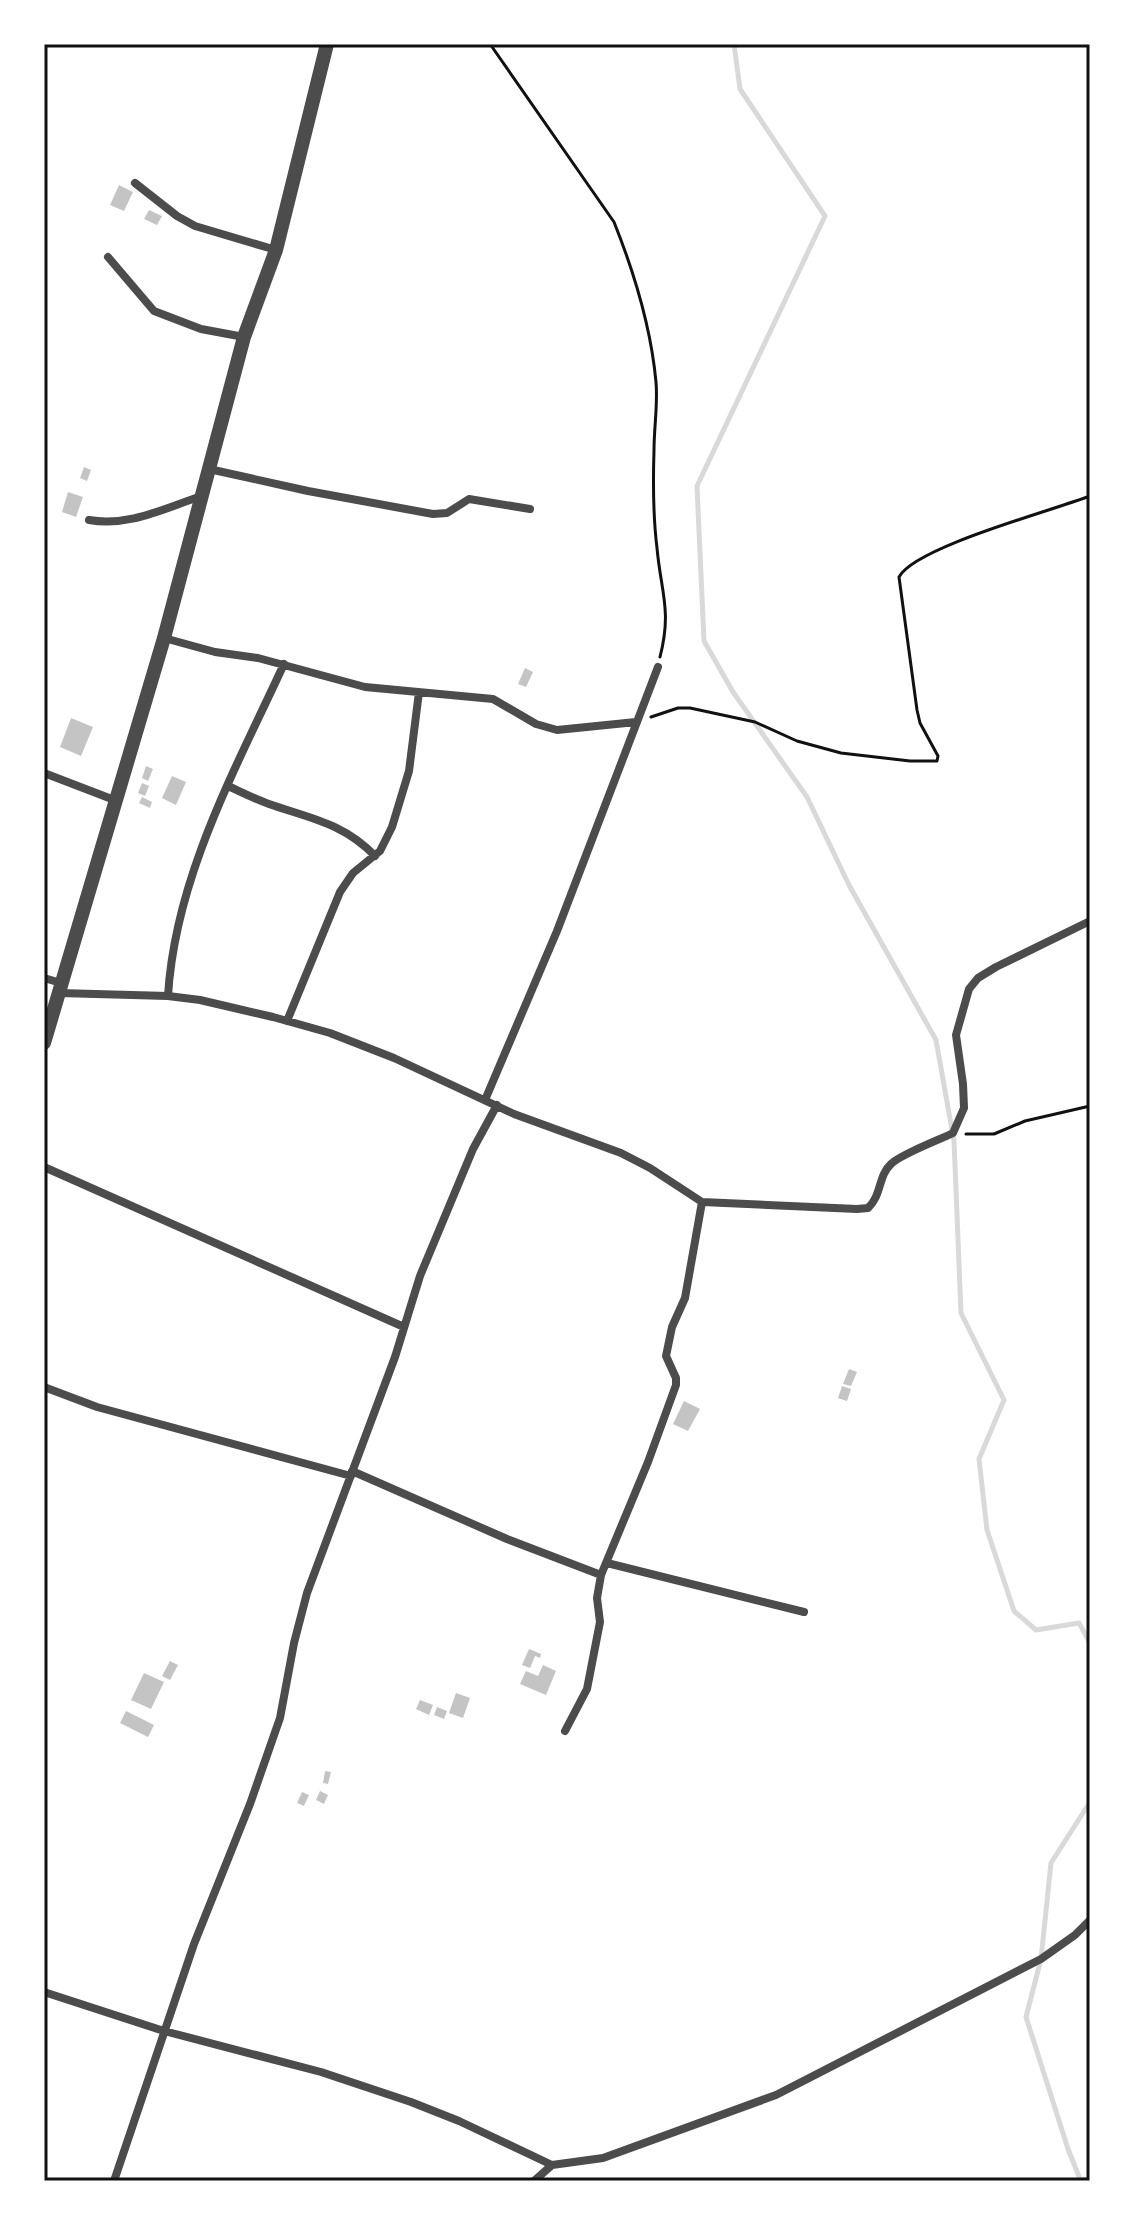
<svg xmlns="http://www.w3.org/2000/svg" width="1134" height="2225" font-family="Montserrat,sans-serif">
	<style>
		.lines { fill: none; stroke-linecap: round; stroke-linejoin: round }
		.stream { stroke: #d9d9d9; stroke-width: 5 }
		.building { fill: #c4c4c4 }
		.path { stroke: #111; stroke-width: 3 }
		.minor { stroke: #4c4c4c; stroke-width: 8 }
		.tertiary { stroke: #4c4c4c; stroke-width: 14 }
		.neatline { fill: none; stroke: #111; stroke-width: 3 }
	</style>
	<rect width="100%" height="100%" fill="#fff"/>
	<g class="lines">
		<path class="stream" d="M734,44L740,89L825,216L697,486L704,641L733,692L807,797L849,885L936,1040L954,1141L961,1313L1004,1400L979,1459L987,1530L1014,1611L1036,1630L1079,1623L1090,1643
			M1090,1802L1051,1863L1041,1959L1026,2017L1068,2149L1080,2179L1090,2180"/>
	</g>
	<path class="building" d="M119,185L133,192L124,211L110,205Z
		M149,210L162,216L157,225L144,219Z
		M84,467L91,470L87,481L80,478Z
		M68,492L83,497L76,517L62,512Z
		M525,668L533,672L526,687L518,684Z
		M71,718L93,727L81,756L60,747Z
		M146,766L153,769L148,781L142,778Z
		M172,776L186,782L176,805L162,798Z
		M142,783L149,786L145,796L138,793Z
		M142,797L152,802L150,808L139,803Z
		M849,1369L857,1372L851,1386L843,1384Z
		M842,1386L851,1389L847,1401L838,1398Z
		M684,1401L700,1409L688,1431L673,1424Z
		M529,1649L541,1654L540,1658L535,1656L530,1668L522,1665Z
		M170,1661L178,1665L170,1680L162,1676Z
		M543,1665L556,1671L546,1695L520,1684L526,1671L538,1676Z
		M144,1673L164,1682L151,1709L131,1700Z
		M456,1693L470,1698L463,1718L449,1713Z
		M420,1700L433,1705L429,1715L416,1709Z
		M437,1707L447,1711L444,1719L434,1715Z
		M126,1711L154,1725L148,1737L120,1723Z
		M325,1771L331,1772L328,1784L323,1783Z
		M320,1791L328,1795L324,1804L316,1800Z
		M302,1792L309,1795L304,1806L297,1803Z"/>
	<g class="lines">
		<path class="path" d="M490,44L614,222C634,272 651,328 656,382C658,404 654,427 654,450C653,482 653,516 657,548C661,593 672,610 660,657
			M651,717L678,708H690L755,722L797,741L841,753L910,761H937L938,756L920,723L917,710L899,577C915,547 1051,511 1090,496
			M966,1134H994L1025,1121L1090,1106"/>
		<path class="minor" d="M135,183L177,216L195,226L276,250
			M108,257L154,311L201,329L244,337
			M209,469L308,491L433,514L447,513L469,499L530,509
			M89,520C130,527 164,508 202,496
			M164,638L215,652L258,658L365,687L493,699L536,724L557,730L636,722
			M44,773L117,801
			M228,786C241,792 255,799 269,804C309,818 344,823 375,856
			M44,978L61,983
			M59,993L168,996L200,1000L273,1017L330,1033L394,1058L514,1114L621,1153L650,1168L702,1202L857,1209L868,1208C882,1195 878,1176 891,1164C901,1154 939,1140 953,1133L964,1108L963,1084L956,1035L969,989L978,978L996,967L1090,921
			M168,996C175,878 235,770 284,664
			M287,1021L340,892L353,873L380,851L392,827L409,771L419,692
			M485,1100L557,931L658,667
			M44,1167L404,1327
			M44,1387L97,1407L351,1476
			M352,1471L507,1539L601,1575
			M607,1563L804,1612
			M565,1731L587,1689L600,1622L597,1598L601,1575L648,1462L676,1385V1378L666,1356L672,1327L685,1298L702,1202
			M44,1992L164,2031L321,2072L411,2102L459,2121L552,2165L603,2158L776,2095L1041,1959L1075,1935L1090,1920
			M114,2181L194,1944L250,1804L280,1718L294,1643L307,1593L395,1357L420,1276L473,1149L497,1105
			M534,2181L552,2165"/>
		<path class="tertiary" d="M44,1043L164,638L244,337L276,250L327,44"/>
	</g>
	<rect width="1134" height="2225" fill="none" stroke="#ffffff" stroke-width="92"/>
	<rect x="46" y="46" width="1042" height="2133" class="neatline"/>
</svg>
